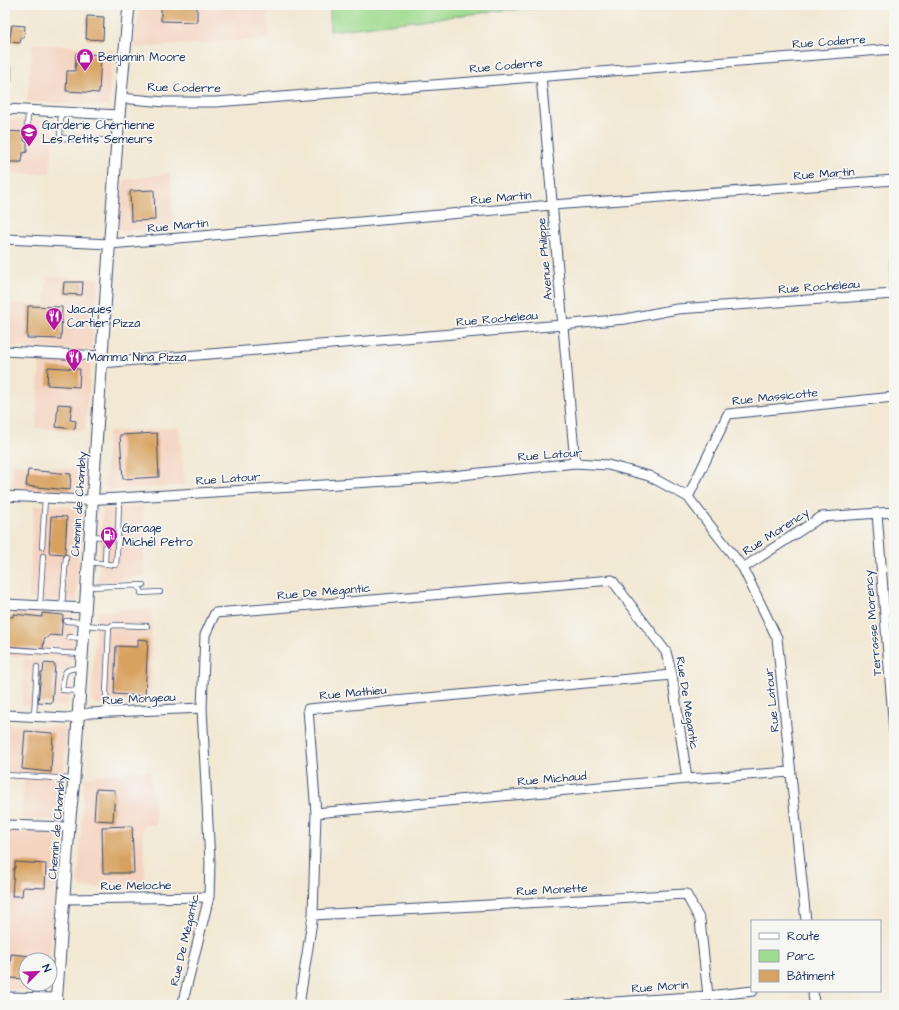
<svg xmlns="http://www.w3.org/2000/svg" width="899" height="1010" font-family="'Architects Daughter',sans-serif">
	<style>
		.built { fill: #f4d3c0 }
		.green { fill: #a0dc90; stroke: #5e8677 }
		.building { fill: #d7a15f }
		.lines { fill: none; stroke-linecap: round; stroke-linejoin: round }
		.service-casing { stroke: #3b4b70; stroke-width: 6 }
		.minor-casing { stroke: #3b4b70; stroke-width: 11 }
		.tertiary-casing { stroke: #3b4b70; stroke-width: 13 }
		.service { stroke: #fff; stroke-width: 4.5 }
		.minor { stroke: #fff; stroke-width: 9 }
		.tertiary { stroke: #fff; stroke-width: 11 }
		.labels { text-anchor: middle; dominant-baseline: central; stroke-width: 3.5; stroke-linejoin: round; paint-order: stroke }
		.street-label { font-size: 12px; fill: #1b2f5e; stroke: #f6f6f2 }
		.poi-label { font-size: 12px; fill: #1b2f5e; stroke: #f6f6f2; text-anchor: start }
	</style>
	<rect width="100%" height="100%" fill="#f6f6f2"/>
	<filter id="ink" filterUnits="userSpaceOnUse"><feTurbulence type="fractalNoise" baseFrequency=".025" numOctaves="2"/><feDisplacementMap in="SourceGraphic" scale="8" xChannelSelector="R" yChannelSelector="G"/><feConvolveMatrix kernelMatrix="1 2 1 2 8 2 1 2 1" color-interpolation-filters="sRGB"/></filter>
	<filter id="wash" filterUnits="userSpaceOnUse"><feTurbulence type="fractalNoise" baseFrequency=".012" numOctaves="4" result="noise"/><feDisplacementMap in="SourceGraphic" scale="16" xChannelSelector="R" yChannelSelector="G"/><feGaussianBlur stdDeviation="0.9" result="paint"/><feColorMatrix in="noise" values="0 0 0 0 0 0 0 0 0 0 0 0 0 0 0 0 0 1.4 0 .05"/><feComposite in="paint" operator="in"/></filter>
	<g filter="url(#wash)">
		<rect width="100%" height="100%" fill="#f2e8d3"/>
		<path class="built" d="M139,5H267L269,39L134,48Z
			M33,43L114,50L108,106L27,102Z
			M5,119L55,121L50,174L5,173Z
			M170,173L174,227L119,231L124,180Z
			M47,276L99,279L95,308L92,351L8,346L11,303L45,305Z
			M40,358L91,362L85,432L36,428Z
			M179,427L185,485L108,490L105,485L108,432Z
			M13,464L85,470L83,489L75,495L12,490Z
			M34,505L82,507L76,601L29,599Z
			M143,505L144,576L122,578L117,582L98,581L103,509Z
			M152,608L150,700L98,705L91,701L97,612Z
			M5,610L76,615L71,659L5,656Z
			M24,659L71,662L68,704L63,707L22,705Z
			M5,724L63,727L66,732L61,820L21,819L24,780L5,779Z
			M150,770L156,825H143L145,884L82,889L78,882L84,777Z
			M5,831L58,834L50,960H26V984H48V988L41,993L5,989Z"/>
		<path class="green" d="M330,5H580L497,11L330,31Z
			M893,188H894V289H890Z"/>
		<g id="blocks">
			<path class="building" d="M161,5H197V22L161,21Z
				M87,16L104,17L103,40L86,39Z
				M12,25L25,26L24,38L21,37L20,43L9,42Z
				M76,53L101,55L99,93L66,91L67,71H75Z
				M5,67H11V81H5Z
				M5,131L24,132V141L27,142V152L23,153L22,162H5Z
				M154,190L155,220L131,221L130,191Z
				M64,282H83L82,295L63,294Z
				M28,306L62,307L61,339L27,338Z
				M48,367L80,369L79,387L47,385Z
				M58,404L72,405L70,420L76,421L75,429L56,427Z
				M157,433L159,477L123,479L120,435Z
				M28,470L71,474L70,490L26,486Z
				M51,516L67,517L65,554L49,553Z
				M42,613L63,615L61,636L50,635L44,640L43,649L5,646L7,617H13V614L42,617Z
				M138,639L148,640L145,696L114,694L116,646L138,647Z
				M44,663L55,664L52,703L38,702L41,673H43Z
				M25,731L53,733L51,772L22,769Z
				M96,789L115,790L113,821L94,820Z
				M132,826L134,873H103L102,827Z
				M15,862L46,864L45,888L23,887L22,896H12L14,868H15Z
				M11,954L31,956V960H26V979L9,978Z"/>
		</g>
	</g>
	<g filter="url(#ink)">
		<use href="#blocks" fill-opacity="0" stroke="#3b4b70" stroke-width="1"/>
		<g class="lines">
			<g class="service-casing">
				<path id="service" d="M61,111L60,138L117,141
					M27,133L28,110
					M118,538L119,498
					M42,547L45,498
					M89,562L116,565L118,538L91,536
					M105,564L106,537
					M137,586L141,590V593L160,592
					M87,587L143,585
					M40,606L43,556
					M62,607L66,557
					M66,621L84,622
					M84,625L109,627L106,693L108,712
					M109,627L113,625L147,626
					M69,637L83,638
					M5,649L81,654
					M79,691L62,690C64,673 62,668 81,668
					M34,716L37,667
					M5,775L73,779"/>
			</g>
			<g class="minor-casing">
				<path id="minor" d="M541,76L575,463
					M120,98L165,102H216L894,49
					M5,109L119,115
					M5,239L110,244L552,205L894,180
					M5,351L101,356
					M101,363L562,325L625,319L677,309L894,294
					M5,496L84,500L119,498L433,478L575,463L608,465L649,476L688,497L691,501L743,568L777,638L806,921
					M688,497L728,414L894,397
					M877,513L894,731
					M743,568L821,517L894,512
					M5,604L85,608
					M5,715L68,718L89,713L202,708
					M316,813L687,779L791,772
					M5,825L69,827
					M64,899L209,897
					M313,915L686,894L700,920L708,996
					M813,991L814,1005
					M5,997L56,998
					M182,1005L209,897L210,862L202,708L205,635L215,613L612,580L666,652L672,675L687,779
					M299,1005L313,915L316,813L308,709L672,675
					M567,1005L708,996L753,991"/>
			</g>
			<g class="tertiary-casing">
				<path id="tertiary" d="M56,1005L69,827L74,779L107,279L118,127L129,5"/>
			</g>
			<use href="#service" class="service"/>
			<use href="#minor" class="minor"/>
			<use href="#tertiary" class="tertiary"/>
		</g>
	</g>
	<defs>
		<g id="shop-pin" transform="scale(0.9)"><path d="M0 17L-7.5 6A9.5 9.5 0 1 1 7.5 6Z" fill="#b5179e" stroke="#f6f6f2"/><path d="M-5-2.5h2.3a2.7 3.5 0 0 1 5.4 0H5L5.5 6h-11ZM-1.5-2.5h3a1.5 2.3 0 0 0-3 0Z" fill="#fff"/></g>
		<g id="school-pin" transform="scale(0.9)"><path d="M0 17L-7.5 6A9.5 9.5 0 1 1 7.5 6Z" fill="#b5179e" stroke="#f6f6f2"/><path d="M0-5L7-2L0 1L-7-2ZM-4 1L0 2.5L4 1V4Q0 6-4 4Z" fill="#fff"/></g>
		<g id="restaurant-pin" transform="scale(0.9)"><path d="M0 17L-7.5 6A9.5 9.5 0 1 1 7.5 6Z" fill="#b5179e" stroke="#f6f6f2"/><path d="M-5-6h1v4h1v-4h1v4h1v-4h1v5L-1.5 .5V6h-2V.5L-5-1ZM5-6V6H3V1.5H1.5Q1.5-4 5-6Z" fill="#fff"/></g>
		<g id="fuel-pin" transform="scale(0.9)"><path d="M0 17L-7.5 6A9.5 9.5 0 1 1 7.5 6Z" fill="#b5179e" stroke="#f6f6f2"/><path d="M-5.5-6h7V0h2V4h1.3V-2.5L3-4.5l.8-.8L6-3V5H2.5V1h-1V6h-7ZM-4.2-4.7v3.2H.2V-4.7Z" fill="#fff"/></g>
	</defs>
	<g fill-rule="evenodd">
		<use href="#shop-pin" x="85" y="57"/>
		<use href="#school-pin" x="29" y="132"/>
		<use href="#restaurant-pin" x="54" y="316"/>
		<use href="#restaurant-pin" x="74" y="357"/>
		<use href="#fuel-pin" x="109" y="535"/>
	</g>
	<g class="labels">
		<g class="street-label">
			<text transform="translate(829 42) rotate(-4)">Rue Coderre</text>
			<text transform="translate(506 66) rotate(-5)">Rue Coderre</text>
			<text transform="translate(184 88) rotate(1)">Rue Coderre</text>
			<text transform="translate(824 174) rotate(-4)">Rue Martin</text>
			<text transform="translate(501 198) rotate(-5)">Rue Martin</text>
			<text transform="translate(178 226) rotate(-5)">Rue Martin</text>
			<text transform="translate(545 259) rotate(-95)">Avenue Philippe</text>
			<text transform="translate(819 287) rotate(-4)">Rue Rocheleau</text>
			<text transform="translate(497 319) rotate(-5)">Rue Rocheleau</text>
			<text transform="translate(775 397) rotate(-6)">Rue Massicotte</text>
			<text transform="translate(550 455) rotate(-4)">Rue Latour</text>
			<text transform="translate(228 479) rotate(-4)">Rue Latour</text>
			<text transform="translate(79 504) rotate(-86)">Chemin de Chambly</text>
			<text transform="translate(776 532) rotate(-33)">Rue Morency</text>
			<text transform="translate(324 592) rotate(-5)">Rue De Mégantic</text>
			<text transform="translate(873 623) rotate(-95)">Terrasse Morency</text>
			<text transform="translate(353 693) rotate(-5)">Rue Mathieu</text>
			<text transform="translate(139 699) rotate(-3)">Rue Mongeau</text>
			<text transform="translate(772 700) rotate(-96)">Rue Latour</text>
			<text transform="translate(687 703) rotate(81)">Rue De Mégantic</text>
			<text transform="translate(552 779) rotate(-5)">Rue Michaud</text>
			<text transform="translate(57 827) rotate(-85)">Chemin de Chambly</text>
			<text transform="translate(136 886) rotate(-1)">Rue Meloche</text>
			<text transform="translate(552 890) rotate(-3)">Rue Monette</text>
			<text transform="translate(185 940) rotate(-77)">Rue De Mégantic</text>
			<text transform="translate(660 987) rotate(-4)">Rue Morin</text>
		</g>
		<g class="poi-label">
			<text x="98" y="57">Benjamin Moore</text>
			<text x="42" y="125">Garderie Chértienne<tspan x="42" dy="14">Les Petits Semeurs</tspan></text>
			<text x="67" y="309">Jacques<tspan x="67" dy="14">Cartier Pizza</tspan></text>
			<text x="87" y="357">Mamma Nina Pizza</text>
			<text x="122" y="528">Garage<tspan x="122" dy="14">Michel Petro</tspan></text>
		</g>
	</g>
	<rect width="899" height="1010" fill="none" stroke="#f6f6f2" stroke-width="20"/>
	<rect x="751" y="920" width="130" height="72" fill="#f6f6f2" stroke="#9ea6b7"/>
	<rect x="759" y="933" width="20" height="6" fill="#ffffff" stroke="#9ea6b7"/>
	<text x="787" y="940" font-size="12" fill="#1b2f5e">Route</text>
	<rect x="759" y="950" width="20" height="12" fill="#a0dc90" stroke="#9ea6b7"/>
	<text x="787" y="960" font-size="12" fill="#1b2f5e">Parc</text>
	<rect x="759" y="970" width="20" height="12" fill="#d7a15f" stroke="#9ea6b7"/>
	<text x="787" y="980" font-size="12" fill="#1b2f5e">Bâtiment</text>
	<g transform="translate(38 972) rotate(66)"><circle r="19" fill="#f6f6f2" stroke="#9ea6b7"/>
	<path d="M0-3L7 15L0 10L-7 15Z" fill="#b5179e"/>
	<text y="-6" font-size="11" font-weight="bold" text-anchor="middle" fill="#1b2f5e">N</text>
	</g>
</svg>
